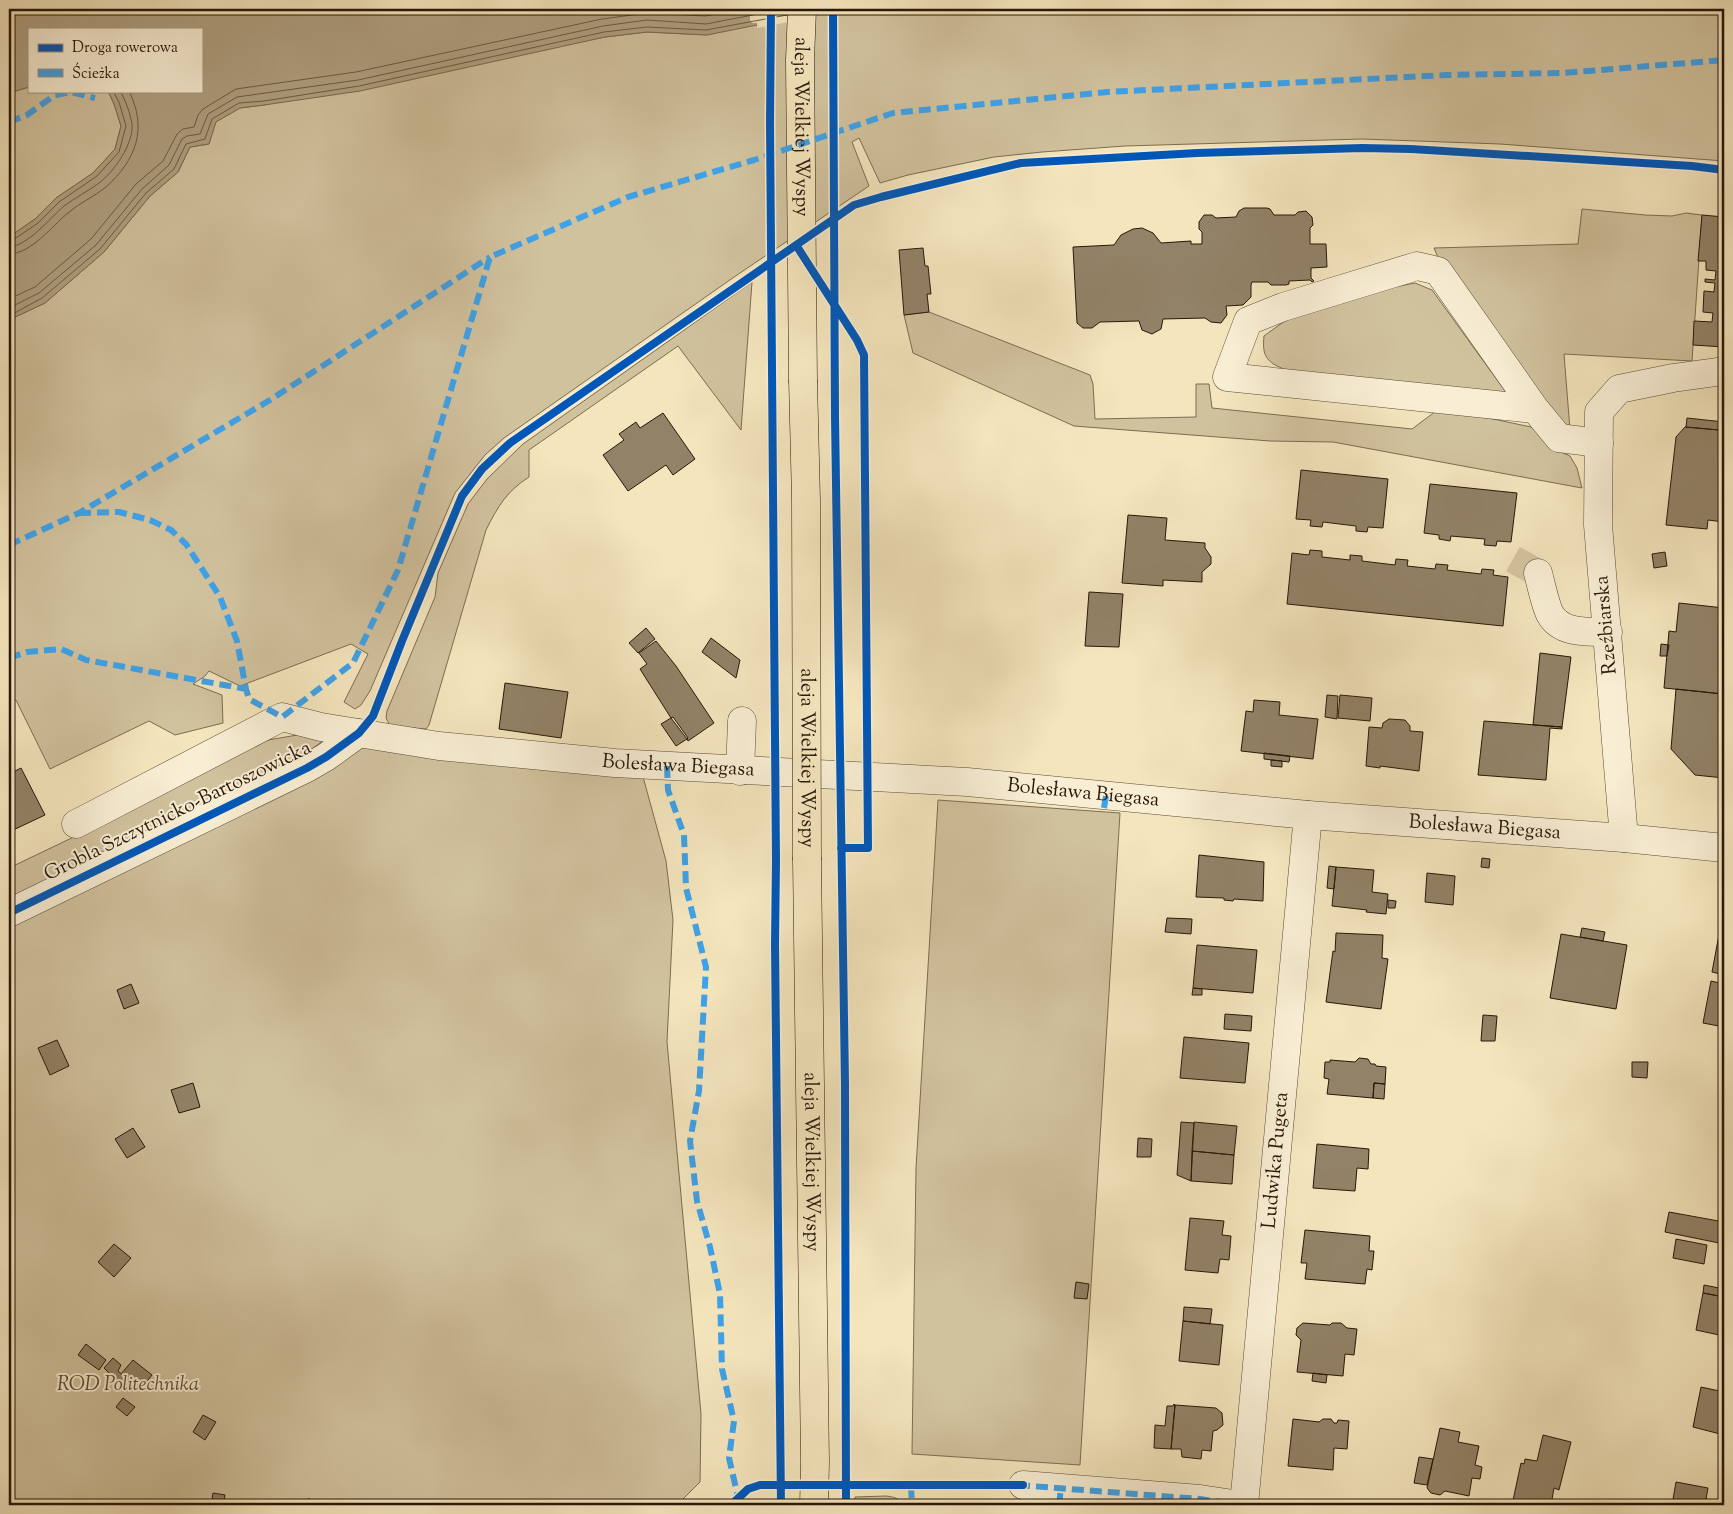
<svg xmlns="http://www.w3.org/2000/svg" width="1733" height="1514" font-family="'Sorts Mill Goudy',serif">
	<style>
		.green { fill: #d1c29e; stroke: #7c6c54 }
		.water { fill: #af9f80; stroke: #796950 }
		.pier { fill: #f4e5bd }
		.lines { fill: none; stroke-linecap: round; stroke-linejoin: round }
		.shore { stroke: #6c5b44; stroke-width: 1 }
		.building { fill: #928267; stroke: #281709 }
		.minor-tunnel { stroke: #d5c6a2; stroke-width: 28; stroke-dasharray: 28 14; stroke-linecap: butt }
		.minor-casing { stroke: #5b4a36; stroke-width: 29 }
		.major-casing { stroke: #281709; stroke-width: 29 }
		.minor { stroke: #f8eed4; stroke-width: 28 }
		.major { stroke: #f4e5bd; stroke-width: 28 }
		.major-bridge-casing { stroke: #281709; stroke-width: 29; stroke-linecap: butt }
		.major-bridge { stroke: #f4e5bd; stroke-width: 28 }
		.quiet { stroke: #3ea2e9; stroke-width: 6; stroke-dasharray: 12 6; stroke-linecap: butt }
		.cycleway-casing { stroke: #f8eed4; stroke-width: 11 }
		.cycleway { stroke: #0057b8; stroke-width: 8 }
		.labels { text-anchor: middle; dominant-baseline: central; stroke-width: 4; stroke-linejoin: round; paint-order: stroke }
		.street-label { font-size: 20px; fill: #281709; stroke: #f8eed4 }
		.park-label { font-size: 20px; font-style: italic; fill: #5b4a36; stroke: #f8eed4 }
	</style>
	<rect width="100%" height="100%" fill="#f4e5bd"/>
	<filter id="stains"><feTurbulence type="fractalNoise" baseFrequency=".004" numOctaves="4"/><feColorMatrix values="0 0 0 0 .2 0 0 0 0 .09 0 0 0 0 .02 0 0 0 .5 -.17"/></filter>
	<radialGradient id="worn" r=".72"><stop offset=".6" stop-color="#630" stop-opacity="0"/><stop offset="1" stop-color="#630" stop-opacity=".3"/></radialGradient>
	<path class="green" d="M809,9H1724V161L1500,144L1362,139L1125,146L1042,152L994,157L908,175L880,183L859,138L852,142L869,186L737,275L504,438L485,455L455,493L370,691L361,705L355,709L344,702L368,654L351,644L240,686L209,671L205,676L193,684L222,695L223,723L175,735L149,721L50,769L16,700L9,703V325L13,318L45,303L104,252L150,196L178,172L190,147L209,144L215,122L240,108L264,105L605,37L647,32L707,35Z
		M29,87V91H108L114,104L121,126L115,149L93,173L56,198L35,219L9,237V93Z
		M1582,209L1645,215L1672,216L1686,213L1702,215L1692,361L1564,354L1570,430L1560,425L1440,262L1434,248L1578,244Z
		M752,282L741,430L678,346L529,450V477C507,491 498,506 486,530L429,725L426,729L390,726L386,718L387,711L435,597L438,573L468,504L487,479L523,444Z
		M1415,283L1432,290L1508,395L1286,370C1266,362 1262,356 1264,336L1293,315L1395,287Z
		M929,312L1090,375L1093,384L1095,419L1196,417V384H1209L1212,408L1412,429L1440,408L1536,428L1552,448L1570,456L1577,468L1582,488L1333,442L1270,441L1074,426L913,353L904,315Z
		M309,733L324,740L300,758L9,905V868L80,834L239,745Z
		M364,744L642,773L666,861L673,920L667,1042L701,1414L700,1482L677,1505H314L309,1498L298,1505H9V921Z
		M938,800L1120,813L1080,1465L912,1454L916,1168Z
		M886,1496C894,1497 899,1498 903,1505H856L855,1497Z"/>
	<path class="water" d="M9,9H809L762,24L707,35L647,32L605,37L360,91L264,105L240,108L216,122L209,144L190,147L178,172L150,196L104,252L45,303L13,318L9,325V237L35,219L56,198L93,173L115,149L121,126L114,104L108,91H201V29H29V87L9,93Z"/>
	<path class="pier" d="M750,9H812L794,21L757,28V23H752L750,20Z"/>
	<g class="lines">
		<path class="shore" d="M9,241L13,240L38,223L59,202L97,176L119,152L126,126L119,102L113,91
			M9,247C28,246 50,218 64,206C75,198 88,191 99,183C114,172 134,143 132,124C130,113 126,101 120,91
			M9,254C31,254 52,226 68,213C79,203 94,197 106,187C136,160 148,129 129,91
			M9,299L35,287L91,239L136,184L163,161L177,134L183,129L194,127L198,115L203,109L236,89L356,72L602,19L647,13L705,16L743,9
			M9,308L39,293L96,245L142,189L169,165L182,139L187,136L200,134L208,114L237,97L358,80L603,26L647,20L706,24L784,9
			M9,316L42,298L100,249L146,193L174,169L186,144L205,139L212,119L239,103L264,101L359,86L604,32L647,27L706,30L787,15"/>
	</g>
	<path class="building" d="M1244,208H1267L1270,209L1274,215H1295L1298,212L1306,211L1312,217L1313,225L1310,228V244H1326L1327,267L1311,268V278L1314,281L1312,282L1310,280L1289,281V284L1286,285H1271L1268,282H1252L1251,285V297L1243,305L1226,306L1227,315L1221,323L1211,322L1205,318L1163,319L1161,329L1152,334L1142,330L1139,321L1100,322L1092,328H1083L1077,323L1073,247L1114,245L1121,235L1133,229L1142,228L1153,233L1161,243L1191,241V244H1202V232L1199,229V222L1204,215H1212L1216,218L1236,217L1239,211Z
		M1702,215L1724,217V347L1693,345L1694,321L1712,322L1713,313L1703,312L1704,291L1714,292L1715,283L1705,282V279L1715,280L1716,271L1706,270V261H1698Z
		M923,248L925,266H928L931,294H927L929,312L904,315L899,250Z
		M663,413L695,459L673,475L666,465L628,491L603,455L624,440L619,434L636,422L640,428Z
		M1687,418L1724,422V436L1719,435V430L1686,427Z
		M1685,427L1719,430V435L1724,436V522L1708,520L1707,529L1666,525L1676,437Z
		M1301,470L1388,479L1383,528L1368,527L1367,532L1356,531V526L1323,522L1322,527L1310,526L1311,520L1296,519Z
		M1430,484L1517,493L1511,542L1497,541L1496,546L1484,545L1485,539L1451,536L1450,541L1439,539V535L1424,533Z
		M1128,515L1167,518L1165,540L1205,543V548L1211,557V564L1202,572V582L1163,580V586L1122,583Z
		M1310,550L1322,551V557L1350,560V555L1362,556V561L1395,565L1396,559L1408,560L1407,566L1435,569L1436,564L1448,565L1447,570L1481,574L1482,569L1494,570L1493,575L1508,577L1503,626L1287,604L1292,553L1309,555Z
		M1665,552L1667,566L1654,568L1652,554Z
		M1089,592L1123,594L1119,647L1085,646Z
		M1679,603L1724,608V694L1664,688L1669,631L1676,632Z
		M646,628L655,639L638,653L629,643Z
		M711,638L740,660L736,678L702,652Z
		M656,641L676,666L714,723L688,741L687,739L688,738L673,717L671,718L640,669L647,664L639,653Z
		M1661,644L1669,645L1667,656H1660Z
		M1540,653L1571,657L1562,727L1533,725Z
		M505,683L568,692L561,738L499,729Z
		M1676,689L1722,694L1719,723H1724V778L1695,775L1671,749Z
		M1722,694H1724V723L1720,722Z
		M1327,695L1338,696L1337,719L1325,717Z
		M1340,695L1372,698L1370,721L1338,718Z
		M1254,700L1280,702L1279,715L1318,719L1313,759L1241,751L1246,711L1253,712Z
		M671,718L687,739L676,746L661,724Z
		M1389,719L1405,720L1410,726V731L1423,732L1419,771L1380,766V768L1366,766L1369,727L1382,728L1383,723Z
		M1484,721L1562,727V729L1550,728L1546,780L1478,775Z
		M1264,753L1290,756L1289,762L1264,759Z
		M1271,760L1282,761V767L1271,766Z
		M21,768L45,815L9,832V774Z
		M1199,855L1264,862L1263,901L1234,899L1233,901L1224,900V898L1196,897Z
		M1482,858L1490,859L1489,868L1481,867Z
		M1329,866L1336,867L1334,889L1327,888Z
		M1336,867L1374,870L1372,892L1388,894L1386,914L1366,912L1367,910L1332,906Z
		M1427,873L1455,876L1453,905L1425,902Z
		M1388,900L1396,901L1395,908H1388Z
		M1724,908V975L1712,972Z
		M1167,918L1192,919L1191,934L1165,932Z
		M1582,928L1605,932L1603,941L1580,937Z
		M1336,933L1383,935L1382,958L1388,959L1381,1009L1326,1002L1333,951L1335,952Z
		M1561,934L1627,945L1616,1009L1550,998Z
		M1197,945L1257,950L1253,993L1193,988Z
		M1711,981L1724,984V1027L1703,1023Z
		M131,984L139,1003L124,1009L117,990Z
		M1193,988L1202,989V995H1192Z
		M1225,1014L1252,1016L1251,1031L1224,1029Z
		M1483,1015L1497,1016L1495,1041H1481Z
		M1184,1037L1249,1043L1245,1083L1180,1078Z
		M57,1040L69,1066L50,1075L38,1048Z
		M1359,1058L1368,1059L1371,1064H1375L1376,1066L1386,1067L1385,1084L1374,1083L1373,1098L1327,1094L1329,1079L1324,1078L1325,1062H1330V1060L1355,1062Z
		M1632,1062H1648L1647,1078L1632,1077Z
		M193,1083L200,1107L179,1113L171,1090Z
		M1374,1083L1385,1084L1384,1099L1373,1098Z
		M1181,1122L1194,1123L1191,1181L1177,1175Z
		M1194,1122L1237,1126L1234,1155L1192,1151Z
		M133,1128L145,1147L127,1158L115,1139Z
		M1138,1138L1152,1139L1151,1157H1137Z
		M1317,1144L1369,1149L1368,1169L1357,1168L1355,1191L1313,1188Z
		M1192,1151L1234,1155L1232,1184L1191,1181Z
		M1669,1212L1724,1222V1244L1665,1232Z
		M1190,1218L1224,1221L1222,1235L1231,1236L1229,1260L1220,1259L1218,1273L1185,1270Z
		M1305,1230L1370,1236L1369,1251H1374L1372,1270L1367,1269L1365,1284L1305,1279L1307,1263H1301Z
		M1676,1239L1707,1245L1704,1264L1673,1258Z
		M114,1244L131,1258L114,1277L98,1262Z
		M1076,1282L1089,1284L1087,1299L1074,1298Z
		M1704,1285L1724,1289V1297L1703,1293Z
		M1703,1293L1724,1297V1336L1696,1330Z
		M1184,1307L1212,1309L1210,1324L1183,1321Z
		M1183,1321L1223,1325L1219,1365L1179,1361Z
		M1303,1323L1330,1325L1332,1323H1341L1347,1328L1357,1329L1354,1355L1345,1354L1343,1376L1297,1372L1301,1340L1296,1335L1297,1328Z
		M86,1344L106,1360L99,1370L78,1355Z
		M113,1358L121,1365L118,1371L129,1381L123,1387L104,1368Z
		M133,1360L152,1375L140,1390L121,1374Z
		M1313,1373L1327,1375L1326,1383L1312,1381Z
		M1701,1387L1724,1392V1435L1693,1427Z
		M123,1398L135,1407L127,1416L116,1407Z
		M1174,1404L1175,1405L1171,1449L1154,1448L1155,1425L1165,1426L1167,1406H1173Z
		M1175,1405L1216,1408L1222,1413L1223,1425L1217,1430L1213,1431L1211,1451L1202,1450L1201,1459L1182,1457L1181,1449H1171Z
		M203,1415L216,1422L205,1440L193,1432Z
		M1293,1419L1319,1422L1323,1419H1331L1334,1423H1337L1338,1420L1349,1421L1347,1449L1334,1448L1333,1470L1288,1466Z
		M1440,1428L1460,1432L1458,1442L1479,1446L1475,1465L1482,1467L1480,1479L1472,1478L1469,1496L1445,1491L1440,1495L1431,1493L1427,1488Z
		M1543,1435L1571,1442L1559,1490L1554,1488L1551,1505H1512L1521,1463L1524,1464L1525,1459L1537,1461Z
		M1419,1457L1433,1459L1427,1485L1414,1483Z
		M1676,1482L1708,1488L1706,1499L1719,1501L1723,1505H1672Z
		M213,1493L225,1495L223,1505H211Z"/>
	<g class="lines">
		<path class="minor-tunnel" d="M1513,559L1538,573"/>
		<g class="minor-casing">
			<g id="minor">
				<path d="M1535,409L1438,271L1417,266L1283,307L1248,321L1227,377L1535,409L1559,438L1599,443"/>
				<path d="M1538,573C1541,584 1545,604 1550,614C1561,634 1588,632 1608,632"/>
				<path d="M740,771L742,721"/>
				<path id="s1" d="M76,824L282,717L321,727L439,746L615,763L967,782L1308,815L1624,838L1724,848"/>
				<path d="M1624,838L1598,525L1599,412L1619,389L1673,378L1724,371"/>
				<path d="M9,913L307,768L326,757L359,733"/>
				<path d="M1023,1485L1200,1499L1240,1505"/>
				<path id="s2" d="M1244,1505L1308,815"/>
			</g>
		</g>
		<g class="major-casing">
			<g id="major">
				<path id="s3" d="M802,9L800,60L803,380"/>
				<path id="s4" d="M807,860L815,1462L814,1505"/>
			</g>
		</g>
		<use href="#minor" class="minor"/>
		<use href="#major" class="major"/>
		<g class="major-bridge-casing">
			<g id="major-bridge">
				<path id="s5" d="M803,380L806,500L807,860"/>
			</g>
		</g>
		<use href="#major-bridge" class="major-bridge"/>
		<path class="quiet" d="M9,122L27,115L55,95L71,92L95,98
			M79,513L119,512L150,520L171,530L186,544L220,597L237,641L246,689L249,699L282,717L353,663L398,570L490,257L628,197L754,160L893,113L1107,92L1447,75L1563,73L1724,60
			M9,545L79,513L270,400L490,257
			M9,658L27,652L61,649L86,660L246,689
			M667,766L668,790L684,835L686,888L706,967L699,1091L690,1141L697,1201L710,1247L720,1294L722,1369L734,1421L729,1458L738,1497
			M1104,808L1106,796
			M1018,1485L1200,1499L1240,1505
			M911,1486L912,1505
			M1059,1505L1061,1488"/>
		<g class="cycleway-casing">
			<path id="cycleway" d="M771,9L770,123L776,860L775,944L781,1505
				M833,9L835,417L845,1084L846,1505
				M796,245L857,340L864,355L868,848H841
				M9,913L307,768L326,757L359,733L373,716L402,641L462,496L482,469L510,443L854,205L881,197L1021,163L1197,153L1362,148L1411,149L1692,166L1724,170
				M731,1505L748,1489L760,1485H1023"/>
		</g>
		<use href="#cycleway" class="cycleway"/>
	</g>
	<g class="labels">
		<g class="street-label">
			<text stroke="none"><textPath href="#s3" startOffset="118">aleja Wielkiej Wyspy</textPath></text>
			<text transform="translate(1607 625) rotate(-95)">Rzeźbiarska</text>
			<text stroke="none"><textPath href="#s5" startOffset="378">aleja Wielkiej Wyspy</textPath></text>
			<text stroke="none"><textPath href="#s1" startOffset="632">Bolesława Biegasa</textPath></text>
			<text stroke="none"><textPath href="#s1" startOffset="1038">Bolesława Biegasa</textPath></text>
			<text transform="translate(178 812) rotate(-26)">Grobla Szczytnicko-Bartoszowicka</text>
			<text stroke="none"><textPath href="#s1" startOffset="1441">Bolesława Biegasa</textPath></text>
			<text stroke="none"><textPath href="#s2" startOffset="346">Ludwika Pugeta</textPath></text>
			<text stroke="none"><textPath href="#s4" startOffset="302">aleja Wielkiej Wyspy</textPath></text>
		</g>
		<g class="park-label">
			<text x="128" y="1385">ROD Politechnika</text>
		</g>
	</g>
	<rect width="1733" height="1514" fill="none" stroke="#f4e5bd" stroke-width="30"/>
	<rect x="10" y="10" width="1713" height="1494" fill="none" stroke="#281709" stroke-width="2.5"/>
	<rect x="15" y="15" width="1703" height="1484" fill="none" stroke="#281709"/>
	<rect x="28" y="28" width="175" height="65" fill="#f8eed4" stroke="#a59883"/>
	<rect x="38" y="44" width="25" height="8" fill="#0057b8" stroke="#a59883"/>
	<text x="72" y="52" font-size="15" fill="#281709">Droga rowerowa</text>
	<rect x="38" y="69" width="25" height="8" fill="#3ea2e9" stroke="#a59883"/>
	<text x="72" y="78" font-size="15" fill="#281709">Ścieżka</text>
	<rect width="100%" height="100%" filter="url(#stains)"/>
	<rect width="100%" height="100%" fill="url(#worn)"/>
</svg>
